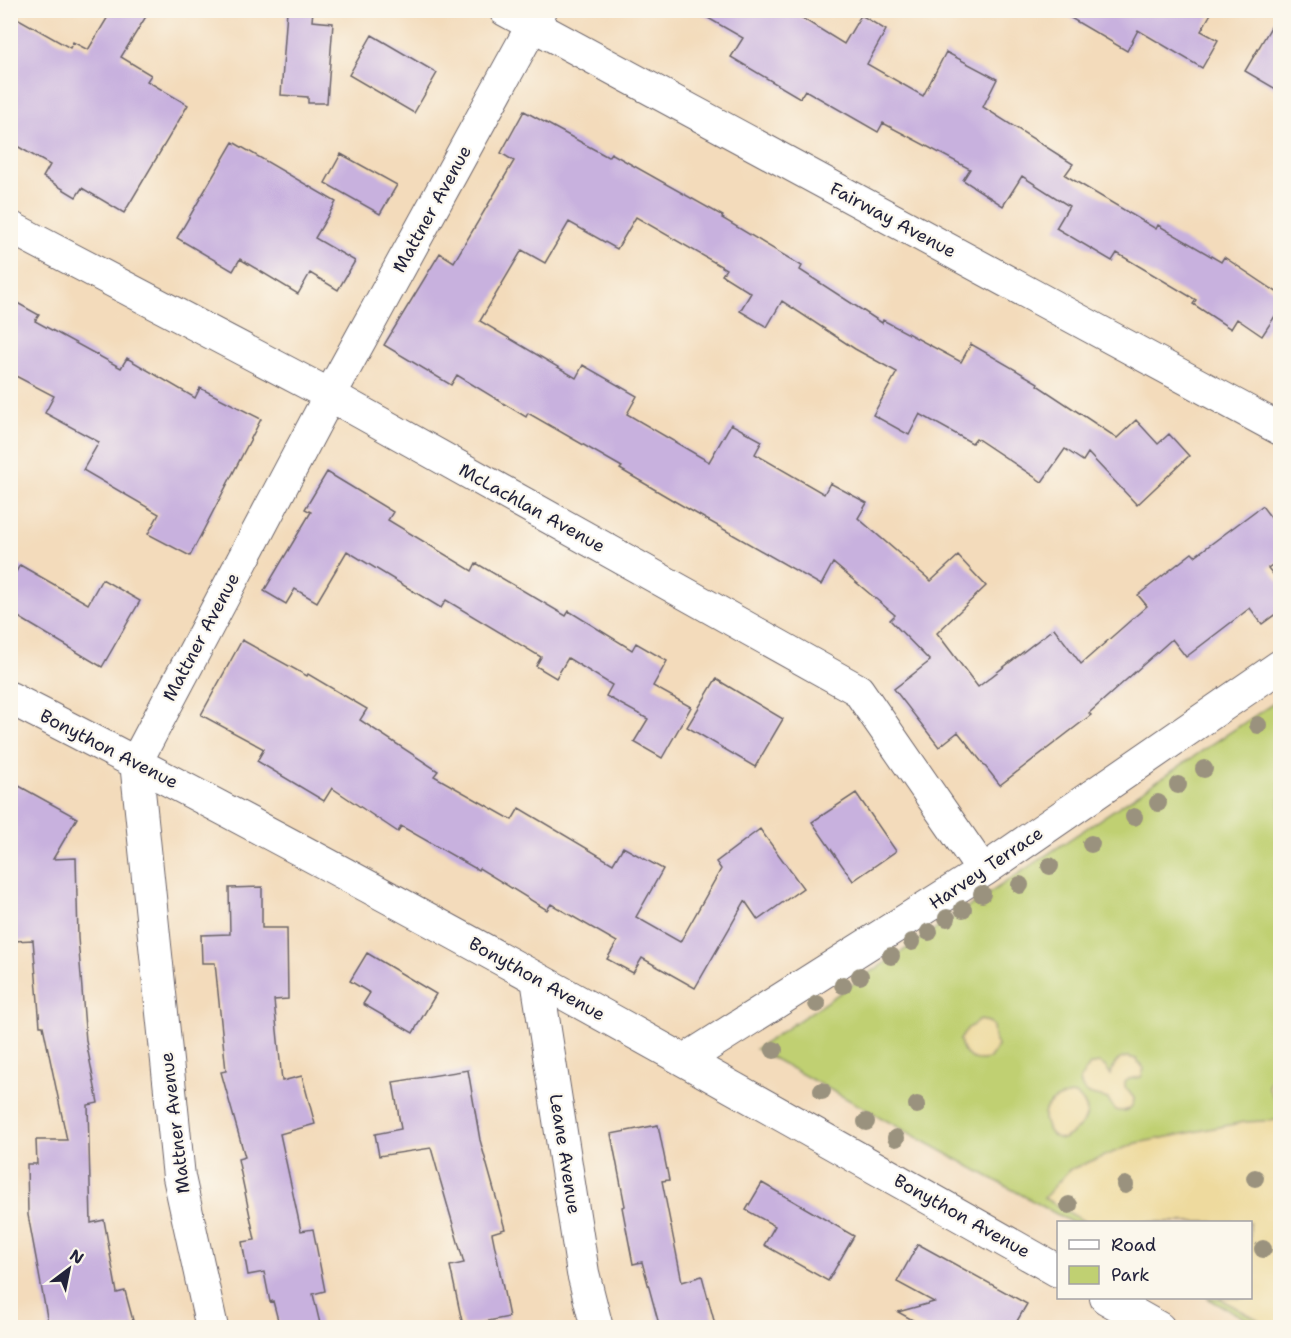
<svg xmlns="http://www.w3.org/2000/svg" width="1291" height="1338" font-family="'Shantell Sans',sans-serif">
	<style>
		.green { fill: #c0d072; stroke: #717956; stroke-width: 1.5 }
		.sand { fill: #eeda9e; stroke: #887e6c; stroke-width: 1.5 }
		.building { fill: #c8b1de }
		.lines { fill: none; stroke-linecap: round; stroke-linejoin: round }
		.minor-casing { stroke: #6b6368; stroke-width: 34 }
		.minor { stroke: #fff; stroke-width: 32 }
		.tree { fill: #9a927e }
		.labels { text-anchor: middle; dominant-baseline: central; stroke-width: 4.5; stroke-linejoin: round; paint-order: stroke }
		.street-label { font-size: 18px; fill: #22223b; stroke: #fbf7ec }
	</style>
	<rect width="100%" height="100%" fill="#fbf7ec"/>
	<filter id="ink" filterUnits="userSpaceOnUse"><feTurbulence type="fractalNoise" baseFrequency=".0167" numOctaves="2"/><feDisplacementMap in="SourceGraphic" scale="12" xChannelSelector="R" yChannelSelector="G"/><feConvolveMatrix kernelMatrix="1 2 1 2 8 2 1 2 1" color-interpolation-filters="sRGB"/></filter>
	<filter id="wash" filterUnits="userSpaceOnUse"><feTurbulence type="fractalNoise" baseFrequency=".008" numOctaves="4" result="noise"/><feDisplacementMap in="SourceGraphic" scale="24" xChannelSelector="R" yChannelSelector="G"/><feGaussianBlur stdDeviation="1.35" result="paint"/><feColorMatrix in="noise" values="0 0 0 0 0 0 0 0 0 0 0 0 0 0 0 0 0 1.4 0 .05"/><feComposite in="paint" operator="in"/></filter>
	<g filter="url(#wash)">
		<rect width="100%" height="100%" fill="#f3dbbb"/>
		<path class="green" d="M1280,699V1327H1261L1207,1298H1250V1222H1071L756,1049Z"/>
		<path class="sand" d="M980,1020L989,1022L993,1026L994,1037L998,1046L989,1059C973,1063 963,1056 960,1040L967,1029Z
			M1127,1057L1136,1059L1144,1069L1141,1077L1129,1079L1125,1082V1087L1134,1098C1134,1109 1125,1113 1115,1110L1108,1099C1094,1094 1082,1098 1080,1079L1090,1065C1102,1060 1105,1066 1111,1075C1113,1065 1116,1059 1127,1057Z
			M1277,1069H1280V1102L1274,1098L1268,1087L1271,1077Z
			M1071,1094C1077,1095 1080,1097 1083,1102C1095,1118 1076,1131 1063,1139C1054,1138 1050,1134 1046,1125C1038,1106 1055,1098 1071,1094Z
			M1280,1120V1327H1272L1218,1298H1250V1222H1085L1044,1198L1069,1170L1137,1143L1245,1122Z"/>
		<g id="blocks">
			<path class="building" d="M112,10H150L121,57L151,75L147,81L188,105L124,213L82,188L76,197L43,177L50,165L10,142V14L70,48L73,42L88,50Z
				M287,10H313L312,21L333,23L327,103H308V97L281,95Z
				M694,10H789L844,44L861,15L886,30L867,64L923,96L946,52L997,79L983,107L1073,164L1065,175L1156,229L1158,225L1221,262L1224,257L1281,295V307L1262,336L1237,319L1231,329L1193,304L1196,300L1117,253L1112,261L1056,228L1069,206L1022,176L1003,206L963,180L970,169L883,123L878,132L805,90L800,98L731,57L743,38Z
				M1057,10H1213L1201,31L1218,40L1202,68L1138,30L1127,51Z
				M1281,10V92L1245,71Z
				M372,35L437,73L414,113L349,75Z
				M524,111L608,157L611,153L723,216L722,218L802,266L800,270L882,323L883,320L961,362L971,344L1038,383L1037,385L1117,438L1136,420L1158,444L1169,434L1189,456L1137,505L1088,453L1083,461L1065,449L1042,482L976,438L972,443L920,414L909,435L873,415L897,372L855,349L782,301L767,327L740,311L751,293L722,275L726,269L636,217L617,249L569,222L545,263L522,250L480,321L576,378L583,365L637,396L627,414L709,462L731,424L762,441L755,454L824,494L830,483L867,503L858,518L931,581L958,556L986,586L937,633L978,687L1054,628L1081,664L1147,606L1138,595L1192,553L1195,556L1262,506L1281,531V559L1268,568L1281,584V610L1262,624L1250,608L1186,657L1172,639L1089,713L1091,715L1000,785L958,732L939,747L894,689L930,661L890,620L895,615L833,563L821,585L676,502L620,469L622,467L528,413L526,417L457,375L451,385L384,345L440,253L454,262L514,161L501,153Z
				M233,142L336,202L315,238L355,261L338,290L310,273L298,294L240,259L233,271L177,238Z
				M341,154L397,185L380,214L325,183Z
				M10,299L39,315L35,321L121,368L127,358L195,398L200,388L261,419L190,556L148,534L159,514L83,470L99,442L45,413L54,396L10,373Z
				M327,472L393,512L388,520L472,571L476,563L566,616L569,611L632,650L636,643L667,661L653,686L691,707L662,758L634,742L648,719L606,696L612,685L568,658L556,678L536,666L541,657L446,600L441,608L347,551L317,602L295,589L286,604L264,591L311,512L305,509Z
				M20,565L88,604L102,579L140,601L102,667L10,612V582Z
				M242,640L307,676L308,674L367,709L360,720L438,771L434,776L512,820L519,808L613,864L623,847L663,869L636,917L680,942L721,869L716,862L760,829L803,888L758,920L745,901L695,988L642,958L633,973L607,959L617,942L551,904L547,910L479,868L478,870L401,826L398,832L332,788L324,801L257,761L264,749L201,715Z
				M716,679L783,719L755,767L687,727Z
				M10,781L77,818L53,859L76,858L78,938L86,1041L98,1103L88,1105L91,1223L104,1220L117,1293L125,1291L135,1328H49L28,1215L27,1164H37L36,1140H67L43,1026H40L33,940L14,941L10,859Z
				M856,793L896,851L853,881L812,822Z
				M262,887V928H287L288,999L274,1000L282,1081L302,1076L315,1124L280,1134L301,1231L313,1229L325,1291L313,1294L321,1328H280L273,1301L270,1302L264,1272L248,1275L242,1242L255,1240L238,1159L245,1157L221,1072L226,1071L215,963H202L201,935L230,934L229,888Z
				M367,953L436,994L413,1033L363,1004L370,993L350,981Z
				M468,1070L480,1140L505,1229L492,1233L509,1317L463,1326L450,1266L464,1263L431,1148L379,1156L375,1134L401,1129L393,1082Z
				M658,1125L669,1180L662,1181L682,1282L702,1276L716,1328H660L642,1262L633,1264L622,1207L625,1206L611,1134Z
				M762,1183L854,1236L828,1281L764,1245L775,1226L746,1210Z
				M918,1244L1027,1304L1013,1328H927L898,1312L934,1302L897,1282Z"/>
		</g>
	</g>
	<g filter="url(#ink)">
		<use href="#blocks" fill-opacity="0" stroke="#6b6368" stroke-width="1.5"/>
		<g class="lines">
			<g class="minor-casing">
				<path id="minor" d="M505,10L1280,429
					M10,227L330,395L858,690L983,871
					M10,698C365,879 712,1075 1058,1271
					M537,979L583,1273L597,1328
					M685,1060L983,871L1280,666
					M1106,1298L1159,1328
					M212,1328L179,1177L136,762L330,395L541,10"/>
			</g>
			<use href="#minor" class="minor"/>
		</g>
		<g class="tree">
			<circle cx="1258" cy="725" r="9"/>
			<circle cx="1204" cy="769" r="9"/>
			<circle cx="1178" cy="785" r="9"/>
			<circle cx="1158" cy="803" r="9"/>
			<circle cx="1134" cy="817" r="9"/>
			<circle cx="1091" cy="844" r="9"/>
			<circle cx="1050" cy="866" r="9"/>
			<circle cx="1020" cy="885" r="9"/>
			<circle cx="982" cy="894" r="9"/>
			<circle cx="963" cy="909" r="9"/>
			<circle cx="947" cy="918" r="9"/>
			<circle cx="929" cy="932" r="9"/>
			<circle cx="912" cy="942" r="9"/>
			<circle cx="891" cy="956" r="9"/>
			<circle cx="860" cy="976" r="9"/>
			<circle cx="843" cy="985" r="9"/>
			<circle cx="817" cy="1004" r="9"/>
			<circle cx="774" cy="1050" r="9"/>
			<circle cx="822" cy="1091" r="9"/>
			<circle cx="917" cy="1105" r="9"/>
			<circle cx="866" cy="1122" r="9"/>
			<circle cx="896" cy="1138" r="9"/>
			<circle cx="1255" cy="1178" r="9"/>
			<circle cx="1125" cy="1185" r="9"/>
			<circle cx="1069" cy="1205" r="9"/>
			<circle cx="1263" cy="1249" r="9"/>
		</g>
	</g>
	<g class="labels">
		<g class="street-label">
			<text transform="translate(432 209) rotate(-61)">Mattner Avenue</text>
			<text transform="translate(893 220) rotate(28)">Fairway Avenue</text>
			<text transform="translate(532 508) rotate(29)">McLachlan Avenue</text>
			<text transform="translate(201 637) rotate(-62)">Mattner Avenue</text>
			<text transform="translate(109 749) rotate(27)">Bonython Avenue</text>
			<text transform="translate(986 868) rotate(-34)">Harvey Terrace</text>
			<text transform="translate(537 979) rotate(29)">Bonython Avenue</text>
			<text transform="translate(175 1123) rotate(-97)">Mattner Avenue</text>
			<text transform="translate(565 1154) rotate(81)">Leane Avenue</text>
			<text transform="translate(962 1216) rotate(29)">Bonython Avenue</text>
		</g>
	</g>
	<rect width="1291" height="1338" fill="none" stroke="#fbf7ec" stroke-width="36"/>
	<rect x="1057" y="1221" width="195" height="78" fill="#fbf7ec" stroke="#a4a2a5" stroke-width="1.5"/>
	<rect x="1069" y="1240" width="30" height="9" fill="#ffffff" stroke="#a4a2a5" stroke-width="1.5"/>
	<text x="1111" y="1251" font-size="18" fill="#22223b">Road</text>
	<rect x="1069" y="1266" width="30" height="18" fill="#c0d072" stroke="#a4a2a5" stroke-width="1.5"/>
	<text x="1111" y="1281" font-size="18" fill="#22223b">Park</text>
	<g transform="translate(69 1269) rotate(32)" stroke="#fbf7ec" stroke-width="4.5" paint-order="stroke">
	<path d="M0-4.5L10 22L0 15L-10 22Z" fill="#22223b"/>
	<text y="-9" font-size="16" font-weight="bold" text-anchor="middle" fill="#22223b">N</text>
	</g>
</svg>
